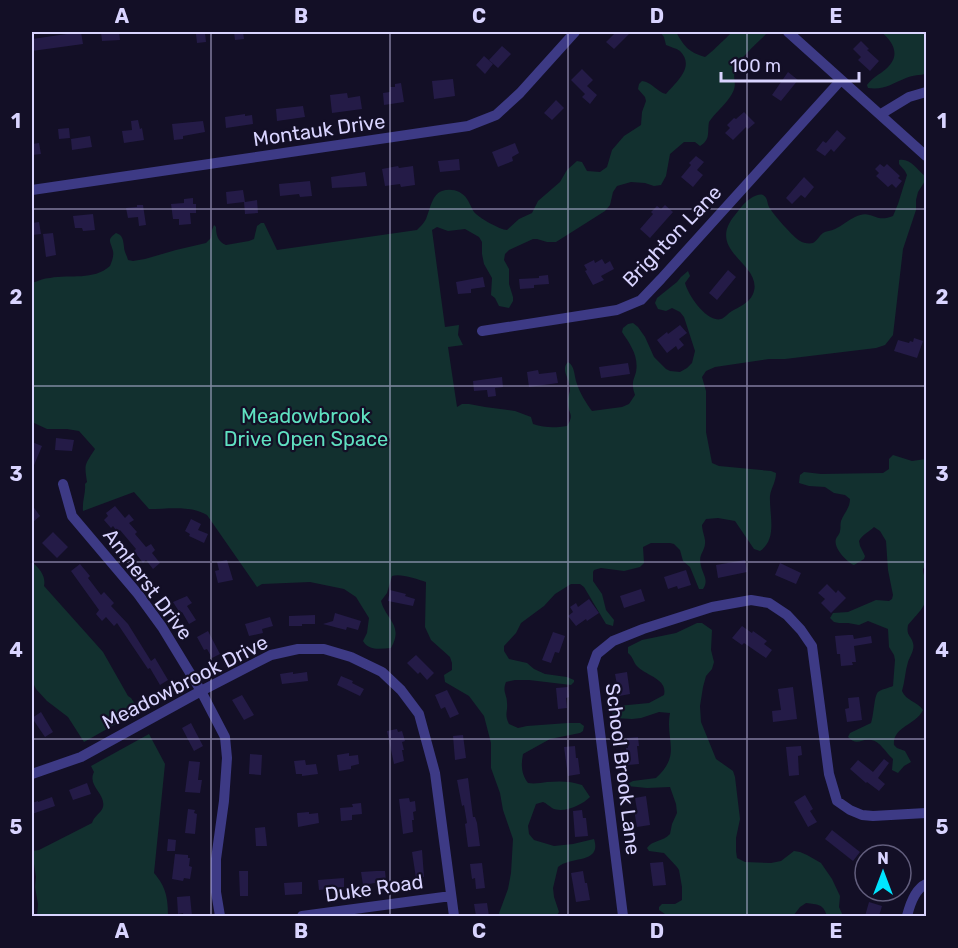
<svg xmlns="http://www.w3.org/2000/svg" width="958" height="948" font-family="Rubik,sans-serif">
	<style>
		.green { fill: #12302f }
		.building { fill: #241b47 }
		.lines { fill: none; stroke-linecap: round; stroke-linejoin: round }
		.minor { stroke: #3d3a85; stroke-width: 10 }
		.grid { fill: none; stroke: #d9d4ff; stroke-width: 1.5; stroke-opacity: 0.55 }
		.labels { text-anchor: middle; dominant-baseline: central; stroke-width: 4.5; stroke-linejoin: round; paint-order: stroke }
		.street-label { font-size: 20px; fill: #d9d4ff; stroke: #130f26 }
		.park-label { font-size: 20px; fill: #5fe0c0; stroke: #130f26 }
		.neatline { fill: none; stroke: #d9d4ff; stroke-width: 2 }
		.grid-label { font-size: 20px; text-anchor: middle; font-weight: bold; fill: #d9d4ff }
	</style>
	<rect width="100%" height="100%" fill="#130f26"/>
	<path class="green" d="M660,32H676C684,46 688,52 705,57C711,53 726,38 732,32H768C758,43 740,56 735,71C732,80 739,84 730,97C724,106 715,113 709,122C707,133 711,139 700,146L695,142H684L670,154L666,176L661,185L654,186L645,183L631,182L617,186L613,192L610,205L605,211L556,242H547L537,239H533L509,250L505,254L504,260L509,269V284L513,297V301L509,308L499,306L495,298L491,295L492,278L484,264L482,254V242L479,237L465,229L448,231L437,227L432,230L445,327L459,325L458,335L463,345L448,347L457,407L462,404H469L485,407L515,411L531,417L533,424C545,428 555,428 567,426C575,414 568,414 568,403C567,398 570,393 570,389C570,378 560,370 568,362C575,366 574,376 577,384C580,393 586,403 592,411L622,407L629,404L635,395C634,392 633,389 633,386C632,381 635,377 636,372C639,356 630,344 622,332L623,328L628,324L633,323L638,327L645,337L654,357L666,369L670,371L680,372L687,368L692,363L695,351L684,317L680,312L672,308L666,311L658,309L655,303L657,298L677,282L681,277L688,271L690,276L685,283C688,295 707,323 721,319C725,318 728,313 732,311C739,307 749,303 753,294C765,264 704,252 735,215C739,210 742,205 747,201C751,198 758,193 763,195C768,198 767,203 769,207C773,214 793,237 800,241C803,243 809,244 813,243C817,241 819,236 823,233C826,231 831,231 835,229C842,226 848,220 855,217C872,208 874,224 893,216L898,204L907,175L905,171L899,164V160C911,158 916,169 925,176V181L918,192L916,200V210L903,249L893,335L885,345L876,348L785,359H769L715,367L706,371L702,377L706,391V432L712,463L719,466L771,471L776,473C776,482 771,488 770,496C769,514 778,539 760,551L754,549L735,521L718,518L706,519L702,525C702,531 706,539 705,544C704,553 698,554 701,566C703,575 709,580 703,589H699L690,567L683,561L680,550L674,544L670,543H651L643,547L644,563L640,567L624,571L601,568L594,570L593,572V581L602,594L606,610L614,620L613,626L606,624L584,587L580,584H571L555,594L544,606L521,623L516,633L504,646V651L509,659L527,663L534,669L545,674L567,677L574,680V682L571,685L529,680H515L506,682C502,692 507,694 507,703C508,712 504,714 509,724L518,728L527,726L568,723H580L584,726L583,731L580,733L550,739L523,754C521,764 521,774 528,783C534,784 541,783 547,782C560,781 571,781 582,785L590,797C582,805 563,814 552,808C549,806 546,803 543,802L536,804L528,826L529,834L534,840L554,846L573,844L594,839C602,864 572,856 558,867L553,888L554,897L559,912L556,916H498L508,889L511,873L513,839L503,810L500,793L491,768V743L484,716L469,696L445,682L444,675L452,670V663L450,657L431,640L425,627L426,582C417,579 400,573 392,576L387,593L381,601C386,620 404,625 391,648C380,649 369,651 363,641L367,633L369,618L356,597L344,589L310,582L262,584L257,587L207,515C191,505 168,509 149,509L134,492L83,511C82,501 86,493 85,484L87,482C84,463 85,465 95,449L79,431L67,429H47L32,422V283C38,281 44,278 50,278C71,274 93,281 110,266C112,261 114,256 113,251C111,242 106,240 116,233C123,235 123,240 124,247C124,251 127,256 128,260L133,261L145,259L176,250L206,243L211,238L212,230L214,225L216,227C216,235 218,242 226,245L249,241L254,239L257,226L261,223H264L277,250L417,230C420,227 424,223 426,219C430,210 432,194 442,191C451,188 462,191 467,199C470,203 471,208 474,212C478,217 500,230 507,230L519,219L532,213L538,201L560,182L567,170L577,161L582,162L587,171L600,172L607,167L612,150L624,136L641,125L642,112L646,101L645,97L638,89L639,84L642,81C652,82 657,92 666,94C675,83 696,67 680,51C676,48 670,47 666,45L664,37Z
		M881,32H926V74C920,75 913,75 906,78C891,84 885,90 868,88L867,85C873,77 879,75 886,69C901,56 894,42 881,32Z
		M893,455L912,461L926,459V565L923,569C923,574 925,577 926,583C931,604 919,611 908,625C906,636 911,635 913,643C915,650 910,656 908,662C905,671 905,681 902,691C906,701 917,701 923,710C916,725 892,727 894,745L897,748L905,751L911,762L904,766L898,773L892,770L893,759C886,753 880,741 871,740C861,738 858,747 848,737L850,733L871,723C874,715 874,696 878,692C882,689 889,688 893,686L895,660L894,655L889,647L888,629L868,621L859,625L848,623H839L834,622L830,618L833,613L848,612L876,600L889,601L892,599L893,595L888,570L886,541L880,531L874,527C869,532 863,534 859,541L860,546L865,556L864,559L854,565C847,562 833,548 836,539C837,536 840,534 840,531C841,527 840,525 841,521C844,513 850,508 850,499L845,495L834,493L825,487L809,486L799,483L800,475L804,472L821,474L883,473L889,469V459Z
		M32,562C40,569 46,576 44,586L103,652L128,696L131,698L135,704L134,708L137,712L84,742L68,717L47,701L36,689L32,681Z
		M697,623H702L712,630L711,650L714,662L712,669L706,676L703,687L700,706L701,722L716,759L733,771L735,777L740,819L736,838V851L737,858L745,862L771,863L781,861L794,851L800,852L807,855L821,863L832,879L840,896L839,907L843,916H827C823,903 818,905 806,903L800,907L793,916H677L665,914L659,910V907L662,904H675L682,900V887L679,870L677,867L664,853L649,851L647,848C652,840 663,842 670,834L672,824L677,813L676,804L670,787L647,788L627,786V784L633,781L656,778C682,754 665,741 670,713L659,712L641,718L632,719L615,718L613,716L612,712L618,706L649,703L664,695C668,678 645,676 636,665C633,661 633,657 628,653V647L642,640L676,633Z
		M149,734L165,764L154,873C166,887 168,898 168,916H37L38,904L35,887L36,877L32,851L39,850L92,823C94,816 102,812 103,807C106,793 87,786 94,772L91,766Z"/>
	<path class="building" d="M81,32L83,44L32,51V39Z
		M101,32H119L120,40L102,41Z
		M234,32H243L244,39L235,40Z
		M616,32H631L614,49L606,42Z
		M205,33L206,42L197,43L196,34Z
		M861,41L869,49L867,50L879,61L870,71L858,60L861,57L853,49Z
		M502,46L511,54L498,68L489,60Z
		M484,56L493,64L485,74L476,65Z
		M582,69L593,80L587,86L597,95L590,104L582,97L585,94L571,80Z
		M788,72L798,80L781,101L772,95Z
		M453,79L455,96L434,99L432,81Z
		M401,83L404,102L384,105L383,93L390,92V87H395V84Z
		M347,93L348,98L360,96L362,109L332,113L330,95Z
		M556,100L564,108L552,120L544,113Z
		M303,106L305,117L277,121L276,109Z
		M744,112L755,123L748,129L746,127L733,140L725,133L730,128L727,125L734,118L736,119Z
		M245,114V116L252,115L253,124L226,128L225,117Z
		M138,120L140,129L142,128L144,140L124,143L122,131L132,130L131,121Z
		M203,121L205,132L183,136V139L174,140L172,124Z
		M69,128L70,138L59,139L58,129Z
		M837,130L846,138L834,152L831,149L825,156L816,150L823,141L826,143Z
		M90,136L92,147L72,150L71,139Z
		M39,143L41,154L32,155V144Z
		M515,143L519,153L512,157L513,161L498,167L492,152Z
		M696,156L704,162L697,170L703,175L693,187L681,177L691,165L689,163Z
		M459,159L460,170L440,172L438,161Z
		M880,164L884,167L887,164L900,176L898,178L902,181L896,188L892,184L888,187L876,176L879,173L875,169Z
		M398,166L399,168L413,166L415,185L401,187L400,184L385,186L382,169Z
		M365,172L367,186L332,188L331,177Z
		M804,177L814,187L805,198L801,195L792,204L786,198Z
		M310,181L312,196L300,197L299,194L280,196L279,184Z
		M243,190L245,202L257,200L258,213L245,214L244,202L227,204L226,192Z
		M193,198V204H196V213H190L191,224L179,225V219H173L171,204L184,203V199Z
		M137,205H143L146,225L139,226L138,217L128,218L126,208L137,207Z
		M665,205L673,212L650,238L640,229L653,214L651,212L657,206L661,209Z
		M93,214L95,230L83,231L82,228H75L73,216Z
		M39,222L41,234L32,235V223Z
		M53,233L56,255L46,257L43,234Z
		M602,259L605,264L610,261L614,269L601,276L604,280L593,285L585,271L587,270L584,265L594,260L595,263Z
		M728,270L736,277L717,300L709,293Z
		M548,275L549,284L534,285V288L520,289L519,279L539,278V276Z
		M483,277L485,287L471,289V293L458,294L456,282Z
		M680,325L687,333L679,339L684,345L678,350L676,346L667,353L657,340L667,332L668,334Z
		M914,338L923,341L917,358L894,351L898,340L909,343L910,341L913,342Z
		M628,363L630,374L601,378L599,367Z
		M538,370L539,374L556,372L558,383L529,387L527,372Z
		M502,377L503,387L495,388L496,396L488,397L487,390L474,391L473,381Z
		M56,438L74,440L72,451L55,450Z
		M32,442L42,446L32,470Z
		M32,505L40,516L32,523Z
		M115,506L125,518L129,514L134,520L129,523L137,532L135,534L146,547L151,544L155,550L152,553L160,563L153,569L146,560L143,563L134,551L136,549L120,530L118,533L113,526L111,528L104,520L108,516L106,513Z
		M191,519L201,524L198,530L208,534L204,543L189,536L190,534L185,531Z
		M53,532L68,547L57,558L42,543Z
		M227,560L233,580L218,583L215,571L219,570L217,562Z
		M745,560L747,572L718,578L716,565Z
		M780,563L801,573L796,584L775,575Z
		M80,564L90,576L88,578L101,595L104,592L114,603L111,606L128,624L151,661L155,658L168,680L160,685L150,668L148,669L117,623L114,626L106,617L102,621L96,614L99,610L71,571Z
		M686,570L691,585L678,589L677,586L668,589L664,577Z
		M827,584L836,593L838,590L846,598L831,613L821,603L825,599L818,593Z
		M641,589L645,601L624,608L620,596Z
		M390,590L406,594L405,596L415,599L413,606L388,601Z
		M187,596L192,603L187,606L196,620L189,624L182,612L180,613L173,602Z
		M589,599L599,613L587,621L586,619L576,626L568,616L573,612L570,607L576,603L578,607Z
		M335,613L361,621L358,630L347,627L346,630L323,624L333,621Z
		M315,615V624H302V626H289V616Z
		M270,617L273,626L262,629L263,633L249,636L245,624Z
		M742,626L752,633L753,631L767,641L764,644L772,650L766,658L744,643L742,645L732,638Z
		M208,631L220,654L212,658L207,649L204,650L197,637Z
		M553,632L565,636L559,653L555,652L551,663L542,660Z
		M848,635H853L854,639L871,636L872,643L854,646L856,662H852L853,665L841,666L840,654H837L835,636Z
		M416,655L434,673L427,680L420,672L418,674L407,663Z
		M293,672V674L307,672L308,681L282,684L280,674Z
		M627,672L630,694L619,696L615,674Z
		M341,676L353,681L352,683L364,689L360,696L337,685Z
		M568,687L569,697L566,698L567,708L558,709L556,688Z
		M793,687L797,719L773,722L772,711L781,710L778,689Z
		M447,690L459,714L450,718L445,707L441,709L435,695Z
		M242,695L254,715L244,720L232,700Z
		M859,697L862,720L847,722L845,709L849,708L848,698Z
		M41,712L53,732L45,737L32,718Z
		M191,723L203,746L194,751L182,728Z
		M397,729L398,732L402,731L405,741L402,742L404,750H402L404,761L394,764L387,731Z
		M463,735L466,758L455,760L453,736Z
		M638,737L639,746H637L639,764L628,765L626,748H628L627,738Z
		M575,746L576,758H578L580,774L568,776L564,747Z
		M801,746L802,755L798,756L799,775L789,776L786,747Z
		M349,753V756L358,755L359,764L351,766V769L339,771L337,755Z
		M250,754L262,755L261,775L249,774Z
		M884,759L889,763L878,778L885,784L879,791L867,782L866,783L850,769L858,760L873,772Z
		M305,760L306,765L316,764L318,774L302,776V774H296L294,761Z
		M189,761L200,762L198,780H202L200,793L185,792Z
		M468,778L473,817H475L477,823L480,846L468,847L465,824L467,823L464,805L462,806L457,780Z
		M87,783L91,794L73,800L69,790Z
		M805,795L813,809L810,811L817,822L808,827L794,802Z
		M646,796L650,825L637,827L634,810H637L635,798Z
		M52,797L55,806L32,814V803L38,801V802Z
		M409,798L410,802L415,801L416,811L413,812L414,820H412L413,832L403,834L399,799Z
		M361,803L362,814L352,815V820L341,821L340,808L353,807L352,804Z
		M188,809L195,810L194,813L197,814L195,834L185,833Z
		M582,810L583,818H586L588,836L575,837L573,811Z
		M309,812V814L318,813L319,823L298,827L297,813Z
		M265,827L267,846H256L255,828Z
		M832,830L860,852L853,861L825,839Z
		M168,839L176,840L175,851H167Z
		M422,850L424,877L416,878L412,852Z
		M175,854L188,855V858H190L189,866L192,867L190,879L184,878L183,881L172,879Z
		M663,862L666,885L653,886L650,863Z
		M482,863L485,888L476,889L475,878L472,879L470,864Z
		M239,871H248V896H240Z
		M376,871H385L386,881L363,885L361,872Z
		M583,871L585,883H587L590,900L576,902L571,873Z
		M344,878V887L319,890L318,880Z
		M302,882V894L285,895L284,883Z
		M190,896L192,916H184L183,913L178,914L177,897Z
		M869,902L882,906L879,916H865Z
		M487,903L489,916H476L474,904Z"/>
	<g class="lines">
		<path class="minor" d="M788,32L926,156
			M881,114L909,97L926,92
			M32,190L468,126L496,115L520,93L575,32
			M482,331L617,310L641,300L661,279L841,80
			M63,484L72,516L138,594L162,627L201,691L225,737L227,758L224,801L216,859V892L220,916
			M32,774L81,757L201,691L271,655L298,649H324L351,657L382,672L401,690L419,714L435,773L454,916
			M302,916L451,896
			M623,916L592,668L597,654L613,641L643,629L712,607L751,600L769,603L787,615L801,630L812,646L829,774L837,801L850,810L862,815L873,816L926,813
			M907,916C910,904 915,889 926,884"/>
	</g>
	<path class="grid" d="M211,32V916M390,32V916M568,32V916M747,32V916M32,209H926M32,386H926M32,562H926M32,739H926"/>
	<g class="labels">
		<g class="street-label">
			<text transform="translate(319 130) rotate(-8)">Montauk Drive</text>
			<text transform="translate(672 236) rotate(-46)">Brighton Lane</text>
			<text transform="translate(148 584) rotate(53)">Amherst Drive</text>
			<text transform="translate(185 682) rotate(-27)">Meadowbrook Drive</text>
			<text transform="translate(623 769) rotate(83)">School Brook Lane</text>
			<text transform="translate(374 888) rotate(-8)">Duke Road</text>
		</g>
		<g class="park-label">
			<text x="306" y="416">Meadowbrook<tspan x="306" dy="23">Drive Open Space</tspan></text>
		</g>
	</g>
	<rect width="958" height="948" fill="none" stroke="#130f26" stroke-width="66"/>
	<g transform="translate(883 873)"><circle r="28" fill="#130f26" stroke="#625e7d" stroke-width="1.5"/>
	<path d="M0-4.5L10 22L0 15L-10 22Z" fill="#00e5ff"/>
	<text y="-9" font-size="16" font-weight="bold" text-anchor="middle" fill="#d9d4ff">N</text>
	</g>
	<path d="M721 72v9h138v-9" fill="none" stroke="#d9d4ff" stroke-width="3"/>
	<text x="730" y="72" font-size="18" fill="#d9d4ff" stroke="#130f26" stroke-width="4.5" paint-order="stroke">100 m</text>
	<rect x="33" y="33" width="892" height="882" class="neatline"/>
	<g class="grid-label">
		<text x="122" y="23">A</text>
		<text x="301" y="23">B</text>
		<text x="479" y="23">C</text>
		<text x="657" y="23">D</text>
		<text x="836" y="23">E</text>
		<text x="16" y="128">1</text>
		<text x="942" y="128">1</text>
		<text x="16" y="304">2</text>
		<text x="942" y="304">2</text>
		<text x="16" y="481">3</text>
		<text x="942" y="481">3</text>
		<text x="16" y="657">4</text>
		<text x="942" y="657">4</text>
		<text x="16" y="834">5</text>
		<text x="942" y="834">5</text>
		<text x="122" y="938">A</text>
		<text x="301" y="938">B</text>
		<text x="479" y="938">C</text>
		<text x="657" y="938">D</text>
		<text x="836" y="938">E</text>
	</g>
</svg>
